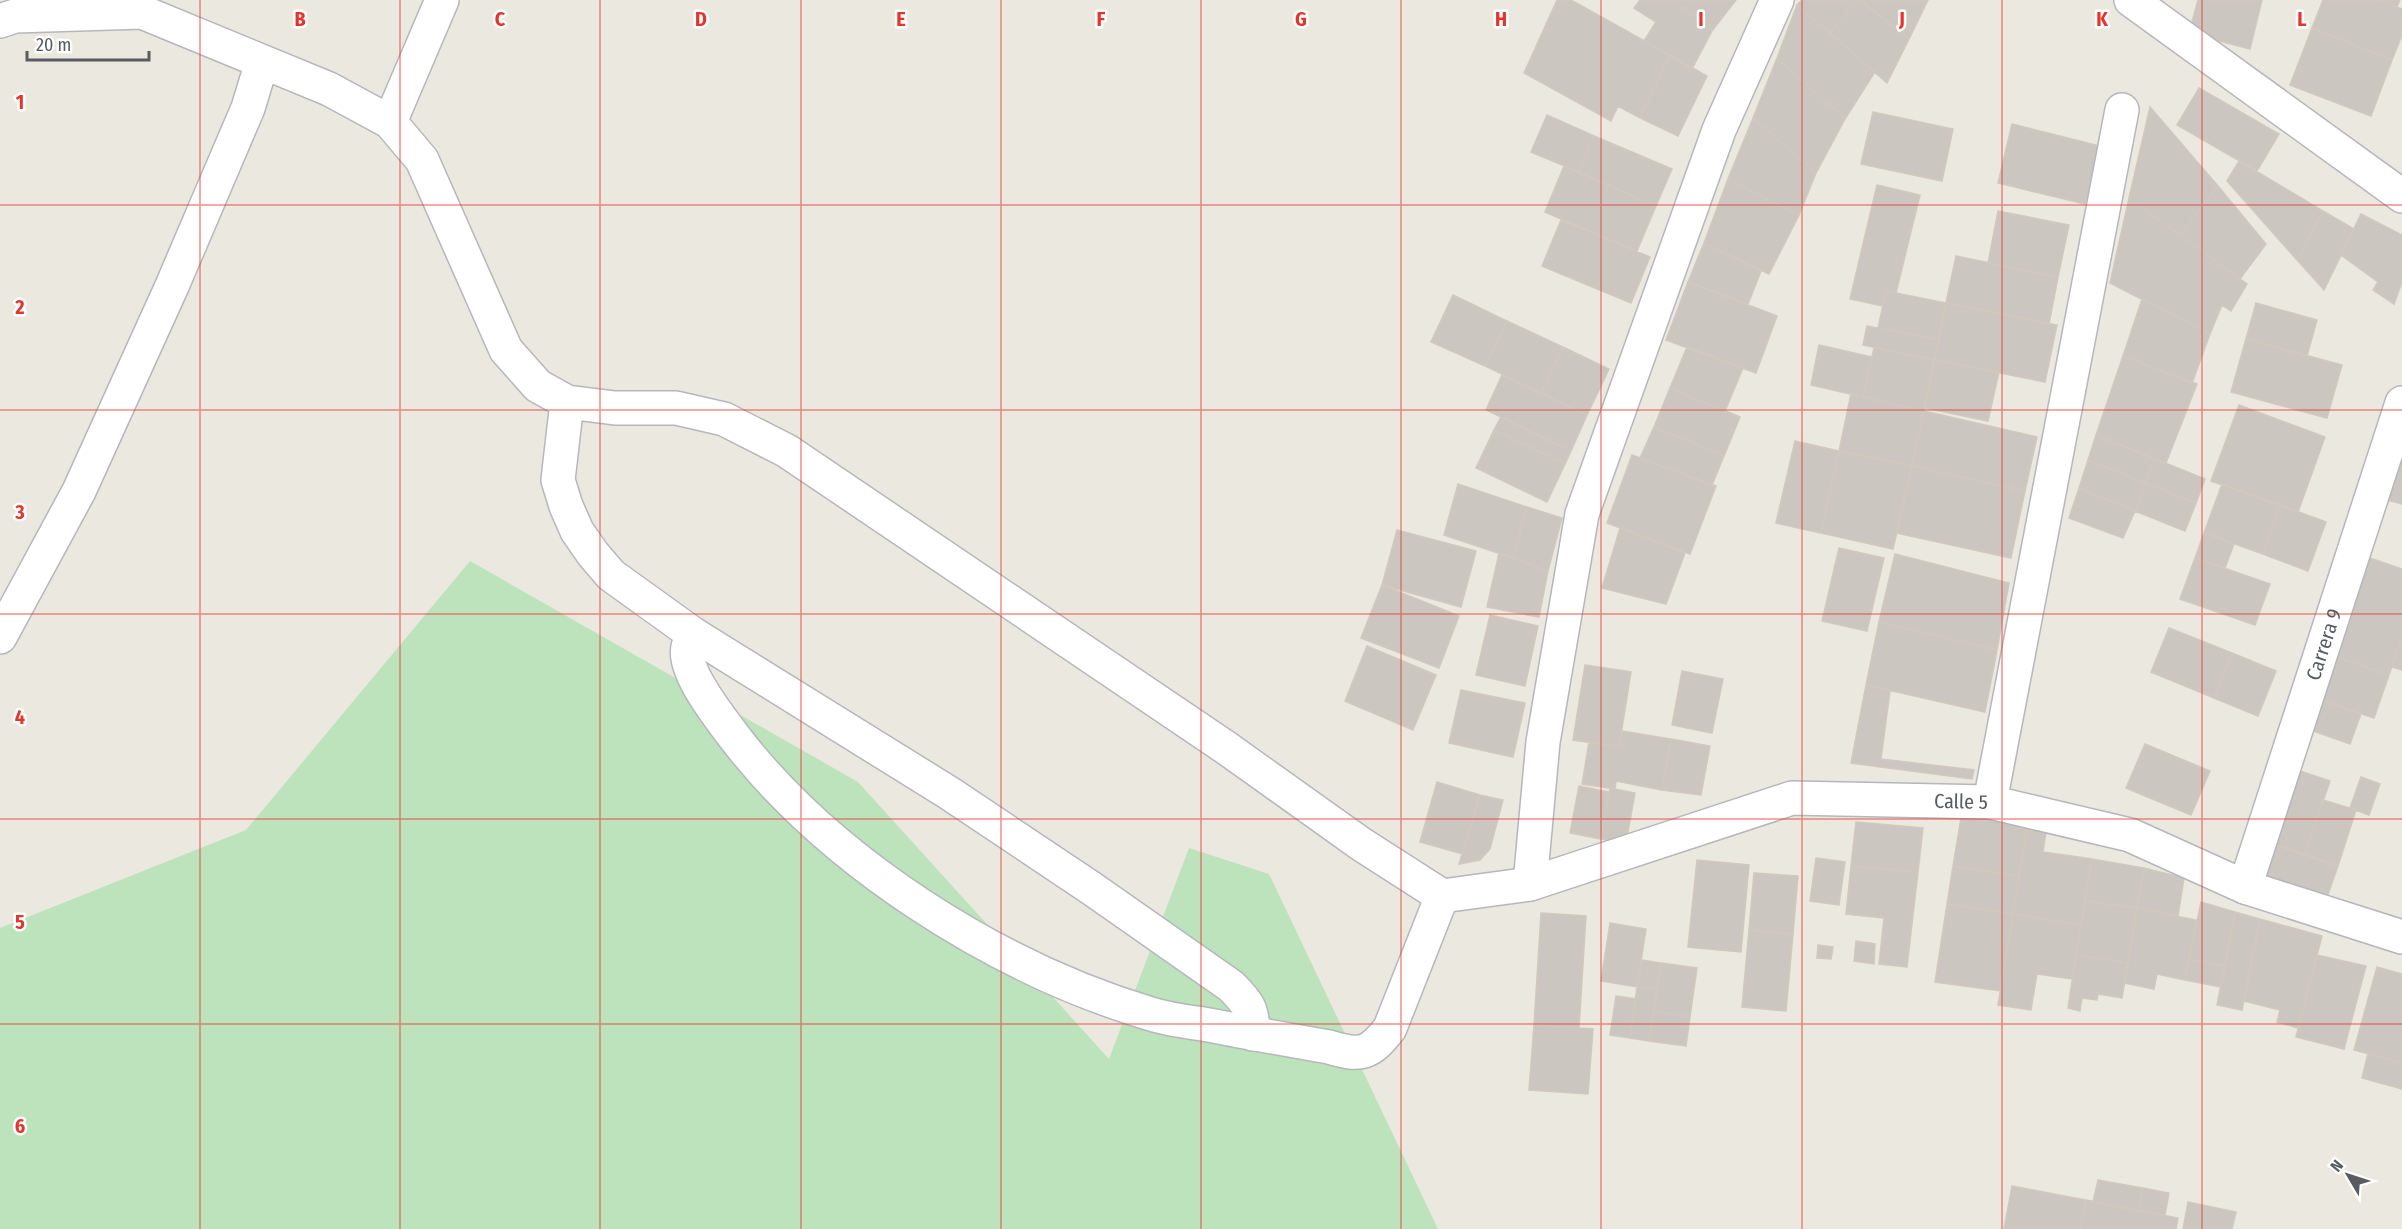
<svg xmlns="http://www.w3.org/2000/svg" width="2402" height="1229" font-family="'Fira Sans Condensed',sans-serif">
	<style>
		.green { fill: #bce3bb }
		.building { fill: #cbc6c0; stroke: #cfc9be; stroke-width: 1.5 }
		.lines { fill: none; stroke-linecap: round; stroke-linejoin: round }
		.minor-casing { stroke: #b5b7bc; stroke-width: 36 }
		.minor { stroke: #fff; stroke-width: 33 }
		.grid { fill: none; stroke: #e4352c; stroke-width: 1.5; stroke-opacity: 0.55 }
		.labels { text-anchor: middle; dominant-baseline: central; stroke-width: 5; stroke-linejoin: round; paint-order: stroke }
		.street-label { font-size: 20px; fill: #585c60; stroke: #fff }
		.grid-label { font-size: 20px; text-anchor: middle; font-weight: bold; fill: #e4352c; stroke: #fff; stroke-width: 5; stroke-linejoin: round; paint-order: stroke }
	</style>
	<rect width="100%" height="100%" fill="#ebe8df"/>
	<path class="green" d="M470,561L858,782L1109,1059L1189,848L1269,874L1438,1229H0V928L246,830Z"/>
	<path class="building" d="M1557,0H1571L1670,55L1640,118L1618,106L1611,121L1524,73Z
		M1640,0H1673L1712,31L1692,69L1644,41L1656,22L1634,8Z
		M1673,0H1736L1712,31Z
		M1802,0H1859L1830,33L1797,5Z
		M1859,0L1909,39L1887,83L1830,33Z
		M1861,0H1928L1909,39Z
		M2198,0H2262L2250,49L2189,33Z
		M2323,0H2380L2402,9V35L2392,60L2312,28Z
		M2380,0H2400L2397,7Z
		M1797,5L1875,72L1845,119L1777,58Z
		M2312,28L2392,60L2371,116L2290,85Z
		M1670,55L1707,76L1678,136L1640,118Z
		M1777,58L1845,119L1816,173L1753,118Z
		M2199,88L2279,134L2257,171L2177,125Z
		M2150,107L2218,186L2180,235L2129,198Z
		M1873,112L1953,129L1942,181L1861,164Z
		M1547,115L1594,136L1579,172L1531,152Z
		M1753,118L1816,173L1799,215L1728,179Z
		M2012,124L2100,146L2085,204L1998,183Z
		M1594,136L1672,169L1656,206L1579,172Z
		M2239,161L2323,211L2297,260L2227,181Z
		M1564,166L1656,206L1637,251L1545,212Z
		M1728,179L1799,215L1769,274L1704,243Z
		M1877,185L1920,195L1896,293L1886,291L1883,306L1850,299Z
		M2218,186L2266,244L2240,279L2180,235Z
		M2129,198L2247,284L2231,311L2222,305L2210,334L2110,283Z
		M1998,211L2069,225L2058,277L1988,263Z
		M2323,211L2354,229L2324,290L2297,260Z
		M2361,214L2402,235V282L2394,304L2373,290L2378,282L2341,255Z
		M1561,220L1650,257L1631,303L1542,266Z
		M1704,243L1761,271L1748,304L1688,282Z
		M1956,256L2058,277L2049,324L1946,303Z
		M1688,282L1777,316L1756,373L1666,340Z
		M1886,291L1946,303L1939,340L1878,328Z
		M1453,295L1507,321L1485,366L1431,342Z
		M2142,299L2210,334L2192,383L2123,356Z
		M1946,303L2057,325L2045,382L1934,360Z
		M2256,303L2317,320L2307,356L2246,339Z
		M1507,321L1563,347L1541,393L1485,366Z
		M1867,326L1939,340L1934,360L1863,345Z
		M2246,339L2342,365L2327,418L2231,392Z
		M1819,345L1872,357L1863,397L1811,385Z
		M1563,347L1609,369L1587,415L1541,393Z
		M1687,347L1743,368L1725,411L1670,388Z
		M1874,348L1934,360L1924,411L1863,397Z
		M2123,356L2197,384L2166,463L2096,435Z
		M1934,360L1999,372L1988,421L1925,408Z
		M1502,375L1587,415L1571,451L1486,410Z
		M1670,388L1740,417L1724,456L1654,427Z
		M1851,394L1924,411L1912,466L1839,451Z
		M2239,405L2325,437L2298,512L2211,481Z
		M1924,411L2037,437L2025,491L1912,466Z
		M1501,417L1571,451L1565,464L1494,430Z
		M1654,427L1724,456L1712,485L1640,458Z
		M1494,430L1565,464L1547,502L1476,468Z
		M2096,435L2155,459L2145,483L2088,460Z
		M1795,441L1839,451L1821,533L1776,523Z
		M1839,451L1912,466L1893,549L1821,533Z
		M1632,455L1716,486L1690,554L1607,523Z
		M2402,458V504L2387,500Z
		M2155,459L2205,479L2196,503L2145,483Z
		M2088,460L2145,483L2135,511L2079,488Z
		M1912,466L2025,491L2011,558L1896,533Z
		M2145,483L2196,503L2185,531L2135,511Z
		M1458,484L1527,507L1513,558L1444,535Z
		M2222,484L2280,505L2263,554L2204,533Z
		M2079,488L2135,511L2123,538L2069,518Z
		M2280,505L2326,522L2308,571L2263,554Z
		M1527,507L1562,518L1548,571L1513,558Z
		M1620,528L1685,553L1666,604L1602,588Z
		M1397,530L1476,551L1461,607L1382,585Z
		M2204,533L2234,544L2225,568L2195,558Z
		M1839,548L1884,558L1867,631L1822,621Z
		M1499,553L1548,571L1539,617L1487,607Z
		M1895,554L2009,583L1997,650L1879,622Z
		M2367,557L2402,569V638L2389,675L2333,656Z
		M2195,558L2270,584L2255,625L2180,599Z
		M1382,585L1459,616L1439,668L1361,638Z
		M1490,615L1538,626L1525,686L1476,675Z
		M1879,622L1997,650L1985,712L1866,685Z
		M2169,628L2232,653L2214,698L2151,672Z
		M2402,638V670L2392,667Z
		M1367,646L1436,675L1413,730L1345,701Z
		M2232,653L2276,671L2258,716L2214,698Z
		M2333,656L2389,675L2374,718L2318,699Z
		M1585,665L1631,672L1619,747L1573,740Z
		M1682,671L1723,679L1712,733L1672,725Z
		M1866,685L1890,691L1881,759L1974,770L1972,779L1851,763Z
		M1461,690L1525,703L1513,757L1449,743Z
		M2318,699L2361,714L2350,744L2308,729Z
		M1622,731L1671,739L1662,790L1616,781L1615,789L1582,784L1589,742L1619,747Z
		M1671,739L1710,746L1701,795L1662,790Z
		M2145,744L2210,771L2191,815L2126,788Z
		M2300,771L2330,781L2305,854L2275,845Z
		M2361,777L2380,784L2369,815L2350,808Z
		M1437,782L1480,795L1463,854L1420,842Z
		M1579,786L1609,792L1601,839L1570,833Z
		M1610,788L1635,793L1626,843L1601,839Z
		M1480,795L1503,800L1490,849L1480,860L1459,864Z
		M2323,800L2356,810L2338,866L2305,854Z
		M1962,812L2028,822L2019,876L1953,866Z
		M1856,822L1923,828L1918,872L1851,866Z
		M2028,822L2047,825L2043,852L2092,859L2081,925L2013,914Z
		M2275,845L2338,866L2326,900L2264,880Z
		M1816,858L1845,862L1839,905L1810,901Z
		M2092,859L2144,868L2137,908L2085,901Z
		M1697,860L1749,865L1741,952L1688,947Z
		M1851,866L1918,872L1907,967L1879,964L1884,918L1846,914Z
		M1953,866L2019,876L2013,914L1947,904Z
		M2144,868L2184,878L2178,916L2137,908Z
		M1754,873L1798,876L1793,934L1749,930Z
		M2085,901L2137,908L2128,963L2076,955Z
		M2201,902L2235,912L2225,966L2189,959Z
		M1947,904L2013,914L2001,991L1935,982Z
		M2137,908L2196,920L2185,980L2157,974L2154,989L2124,983Z
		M2235,912L2260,919L2242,1010L2217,1005Z
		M1541,913L1586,916L1579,1028L1534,1025Z
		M2013,914L2081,925L2072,979L2037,974L2031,1010L1998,1005Z
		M2260,919L2322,936L2298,1028L2277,1022L2280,1010L2244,1001Z
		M1610,923L1646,929L1637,987L1601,981Z
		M1749,930L1793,934L1786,1011L1742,1007Z
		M1856,941L1875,944L1874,964L1854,961Z
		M1818,945L1833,947L1831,959L1817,958Z
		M2076,955L2128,963L2122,998L2098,994L2097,1000L2082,998L2080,1011L2068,1008Z
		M2317,955L2366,966L2344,1049L2296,1037Z
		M2189,959L2225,966L2221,987L2185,980Z
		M1642,960L1661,963L1657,989L1637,987Z
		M1661,963L1697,968L1690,1017L1654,1011Z
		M2377,967L2402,974V1063L2354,1050Z
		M1637,987L1657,989L1649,1041L1630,1038Z
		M1616,996L1636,999L1630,1038L1610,1035Z
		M1654,1011L1690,1017L1686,1046L1649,1041Z
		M1534,1025L1593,1029L1588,1094L1529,1090Z
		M2368,1053L2402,1063V1089L2362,1078Z
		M2098,1180L2143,1188L2138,1211L2093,1202Z
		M2012,1186L2086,1200L2080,1229H2004Z
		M2143,1188L2169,1193L2165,1215L2138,1211Z
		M2086,1200L2178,1218L2176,1229H2080Z
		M2188,1202L2236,1212L2232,1229H2183Z"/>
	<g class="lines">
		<g class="minor-casing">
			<g id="minor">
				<path d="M2131,0L2402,196"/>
				<path id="s1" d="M0,21L15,16L142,12L329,89L390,122L422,160L506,350L538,386L567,402L615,408H676L724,419L787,451L1225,747L1361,844L1442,896L1530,884L1792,798L1990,802L2130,835L2245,887L2402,937"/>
				<path d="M390,122L442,0"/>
				<path d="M567,402L558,480L566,506L577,531L593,554L611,575L693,634L949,793L1091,888L1231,986C1248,1003 1253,1009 1253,1034"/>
				<path d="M693,634C692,638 689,642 688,647C682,670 718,715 732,734C829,862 997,968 1151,1014C1170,1020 1190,1022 1209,1025C1249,1033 1289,1040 1329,1047C1361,1057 1370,1054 1390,1028L1442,896"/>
				<path d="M0,637L79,491L172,286L248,108L262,62"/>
				<path d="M1990,802L2122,110"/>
				<path d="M1530,884L1543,742L1582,514L1719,130L1777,0"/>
				<path id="s2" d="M2245,887L2402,403"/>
			</g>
		</g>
		<use href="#minor" class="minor"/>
	</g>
	<path class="grid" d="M200,0V1229M400,0V1229M600,0V1229M801,0V1229M1001,0V1229M1201,0V1229M1401,0V1229M1601,0V1229M1802,0V1229M2002,0V1229M2202,0V1229M0,205H2402M0,410H2402M0,614H2402M0,819H2402M0,1024H2402"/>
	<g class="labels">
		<g class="street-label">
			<text stroke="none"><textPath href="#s2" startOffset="255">Carrera 9</textPath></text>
			<text stroke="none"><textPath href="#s1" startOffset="2308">Calle 5</textPath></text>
		</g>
	</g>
	<g class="grid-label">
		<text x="300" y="26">B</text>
		<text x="500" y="26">C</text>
		<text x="701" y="26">D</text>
		<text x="901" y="26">E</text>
		<text x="1101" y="26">F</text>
		<text x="1301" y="26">G</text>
		<text x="1501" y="26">H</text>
		<text x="1701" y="26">I</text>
		<text x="1902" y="26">J</text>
		<text x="2102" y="26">K</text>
		<text x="2302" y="26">L</text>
		<text x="20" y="109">1</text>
		<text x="20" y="314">2</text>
		<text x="20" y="519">3</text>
		<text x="20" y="724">4</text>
		<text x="20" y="929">5</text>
		<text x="20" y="1133">6</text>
	</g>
	<g transform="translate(2348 1175) rotate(309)" stroke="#ffffff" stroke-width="4.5" paint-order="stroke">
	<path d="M0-4.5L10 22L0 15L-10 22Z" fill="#585c60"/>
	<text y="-9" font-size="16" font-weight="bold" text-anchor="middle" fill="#585c60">N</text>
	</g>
	<path d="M27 51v9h122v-9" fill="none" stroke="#585c60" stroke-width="3"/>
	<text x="36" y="51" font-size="18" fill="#585c60" stroke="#ffffff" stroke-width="4.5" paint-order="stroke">20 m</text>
</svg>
